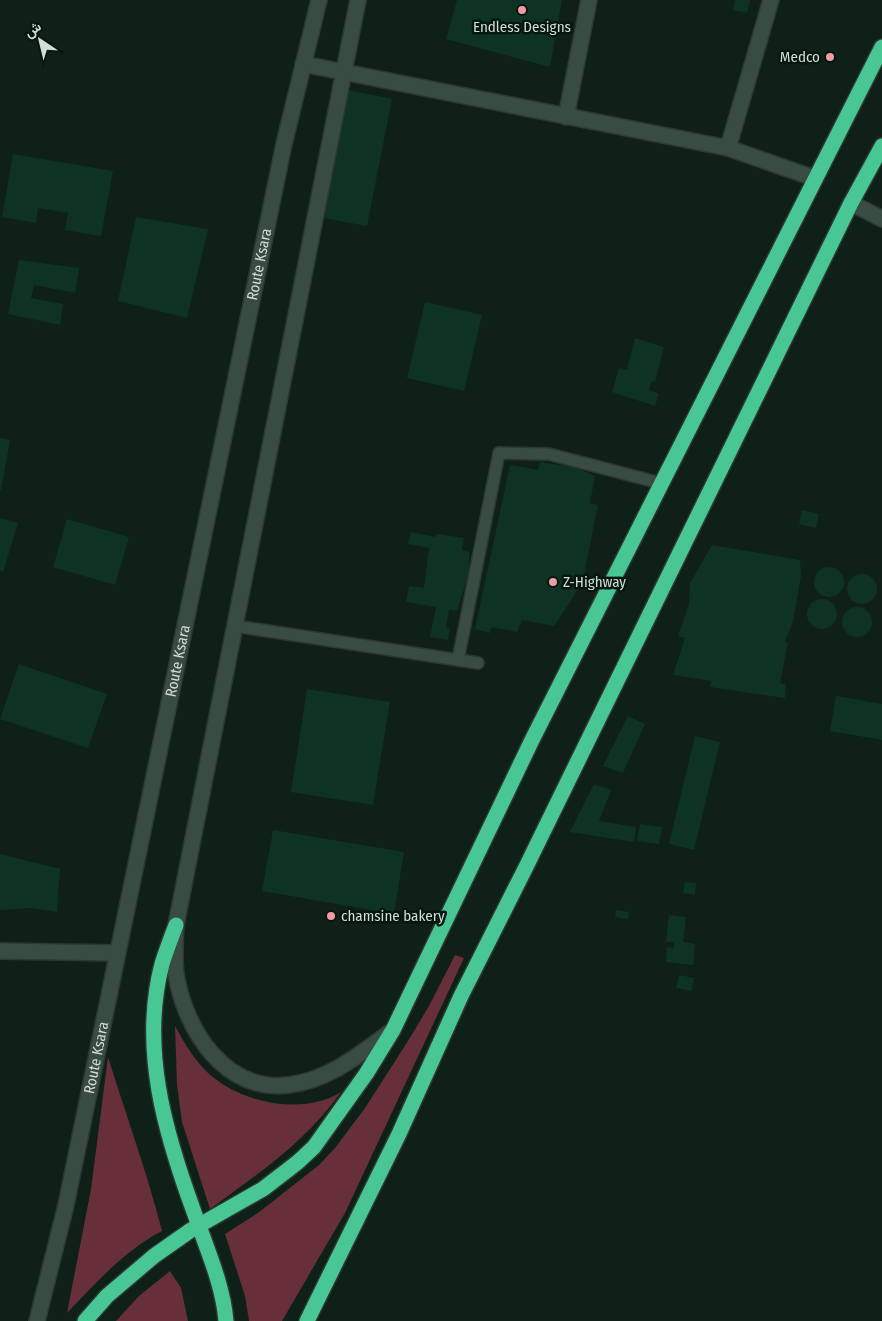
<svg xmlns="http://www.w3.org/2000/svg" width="882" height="1321" font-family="'Fira Sans Condensed',Vazirmatn,sans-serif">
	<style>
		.green { fill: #672f39 }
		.building { fill: #0e3324 }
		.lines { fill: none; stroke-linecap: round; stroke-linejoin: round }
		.lane-casing { stroke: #2e3832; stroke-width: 14 }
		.street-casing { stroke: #2e3832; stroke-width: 18 }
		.secondary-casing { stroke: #2e3832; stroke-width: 18 }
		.highway-casing { stroke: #2e3832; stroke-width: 18 }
		.lane { stroke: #394c43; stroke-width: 11 }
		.street { stroke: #394c43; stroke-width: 15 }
		.secondary { stroke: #394c43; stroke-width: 15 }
		.highway { stroke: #48c694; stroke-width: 15 }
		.poi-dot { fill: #f49aa6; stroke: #05170f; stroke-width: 2 }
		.labels { text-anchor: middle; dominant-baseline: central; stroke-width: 5; stroke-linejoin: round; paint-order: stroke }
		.poi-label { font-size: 15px; fill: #d2ddd7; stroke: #05170f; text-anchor: start }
		.street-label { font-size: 15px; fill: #d2ddd7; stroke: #05170f }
	</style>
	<rect width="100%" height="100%" fill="#0e2018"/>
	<path class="green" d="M455,955L464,958L345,1213L282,1321H249L245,1296L225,1234L258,1213L319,1165L335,1148L365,1108L408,1041L429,1006Z
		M175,1026C185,1044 197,1065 214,1078C247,1104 305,1115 341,1092C305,1143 259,1173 210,1209L182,1122L177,1085Z
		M108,1057C126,1115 147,1172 162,1231C125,1250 96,1283 67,1313L91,1189Z
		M170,1271L181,1288L188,1321H116L139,1296Z"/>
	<path class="building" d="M457,0H562L550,67L446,39Z
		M735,0H750L747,13L733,10Z
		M343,89L392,99L367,226L318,217Z
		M13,154L113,171L101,236L65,230L68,213L38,208L36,223L2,217Z
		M136,217L208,229L187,318L118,301Z
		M19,260L79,268L75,293L34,285L31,298L63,304L60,325L8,314Z
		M425,302L482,315L464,391L407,378Z
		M635,338L664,347L655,382L652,381L649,390L659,394L655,406L612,392L619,368L627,370Z
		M0,438L10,440L1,490H0Z
		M540,462L574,467L595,476L590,503L598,505L584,575L574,596L554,626L522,620L517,632L492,627L490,633L475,629L510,465L538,470Z
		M802,510L819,514L816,528L799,524Z
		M0,518L18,523L3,572L0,571Z
		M67,519L129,537L115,585L53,567Z
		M411,532L435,537L437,534L464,538L462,550L469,552V573L457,611L449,610L446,628L450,629L448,640L430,637L436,607L406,602L409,586L424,588L429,548L408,544Z
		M712,545L800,560L801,576L793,621L785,642L788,643L780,683L786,685L785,698L710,687L711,681L673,675L685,638L678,636L689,604L690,583Z
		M814 582a15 15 0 1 1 30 0a15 15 0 1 1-30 0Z
		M847 589a15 15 0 1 1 30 0a15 15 0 1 1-30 0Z
		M807 614a15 15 0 1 1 30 0a15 15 0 1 1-30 0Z
		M842 622a15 15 0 1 1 30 0a15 15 0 1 1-30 0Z
		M19,664L107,694L88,748L0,719Z
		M307,689L390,702L373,805L291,792Z
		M836,696L882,704V740L830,731Z
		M628,716L645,724L623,773L603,766Z
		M695,736L720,742L694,850L669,844Z
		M594,784L611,790L599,821L636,827L634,842L570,832Z
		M640,824L662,827L659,844L637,841Z
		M273,830L404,852L394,914L262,891Z
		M0,854L60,869L57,912L31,908L0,910Z
		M685,882L696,883L695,895L683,893Z
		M616,910L629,912L628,919L615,917Z
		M669,915L686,917L683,942L695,944L693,965L666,962L667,947L674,948V942H666Z
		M679,975L694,978L691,991L676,988Z"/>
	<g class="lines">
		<g class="lane-casing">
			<path id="lane" d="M235,626L478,663
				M458,660L499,453L549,454L660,483"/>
		</g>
		<g class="street-casing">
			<path id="street" d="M303,64L728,148L814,178
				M566,117L589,0
				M728,148L771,0
				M851,203L882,219
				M0,951L117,953"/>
		</g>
		<g class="secondary-casing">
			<g id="secondary">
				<path d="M358,0L176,925C175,941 174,957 176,974C185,1030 225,1093 289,1085C330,1080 361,1053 393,1030"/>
				<path id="s1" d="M37,1321L66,1205L284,144L319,0"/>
			</g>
		</g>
		<g class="highway-casing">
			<path id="highway" d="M176,925C171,938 166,951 162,964C140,1048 165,1133 194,1212C206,1247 223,1284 226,1321
				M85,1321L107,1296L154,1256L191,1230L263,1189L298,1162L314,1147L366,1074L393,1030L532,740L882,47
				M307,1321L399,1134L461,996L526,867L851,203L882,146"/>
		</g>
		<use href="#lane" class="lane"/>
		<use href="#street" class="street"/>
		<use href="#secondary" class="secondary"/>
		<use href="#highway" class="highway"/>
	</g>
	<g class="poi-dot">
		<circle cx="522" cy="10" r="5"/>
		<circle cx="830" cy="57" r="5"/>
		<circle cx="553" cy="582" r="5"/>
		<circle cx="331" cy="916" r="5"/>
	</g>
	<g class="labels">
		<g class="poi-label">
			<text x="522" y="27" text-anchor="middle">Endless Designs</text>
			<text x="820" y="57" text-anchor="end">Medco</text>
			<text x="563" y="582">Z-Highway</text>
			<text x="341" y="916">chamsine bakery</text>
		</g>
		<g class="street-label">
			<text stroke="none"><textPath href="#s1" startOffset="1080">Route Ksara</textPath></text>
			<text stroke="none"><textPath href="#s1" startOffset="675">Route Ksara</textPath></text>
			<text stroke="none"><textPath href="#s1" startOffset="270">Route Ksara</textPath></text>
		</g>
	</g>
	<g transform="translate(40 40) rotate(325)" stroke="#05170f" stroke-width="4" paint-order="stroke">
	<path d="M0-4L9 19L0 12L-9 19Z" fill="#d2ddd7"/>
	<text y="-8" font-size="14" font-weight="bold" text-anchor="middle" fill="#d2ddd7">ش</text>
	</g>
</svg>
